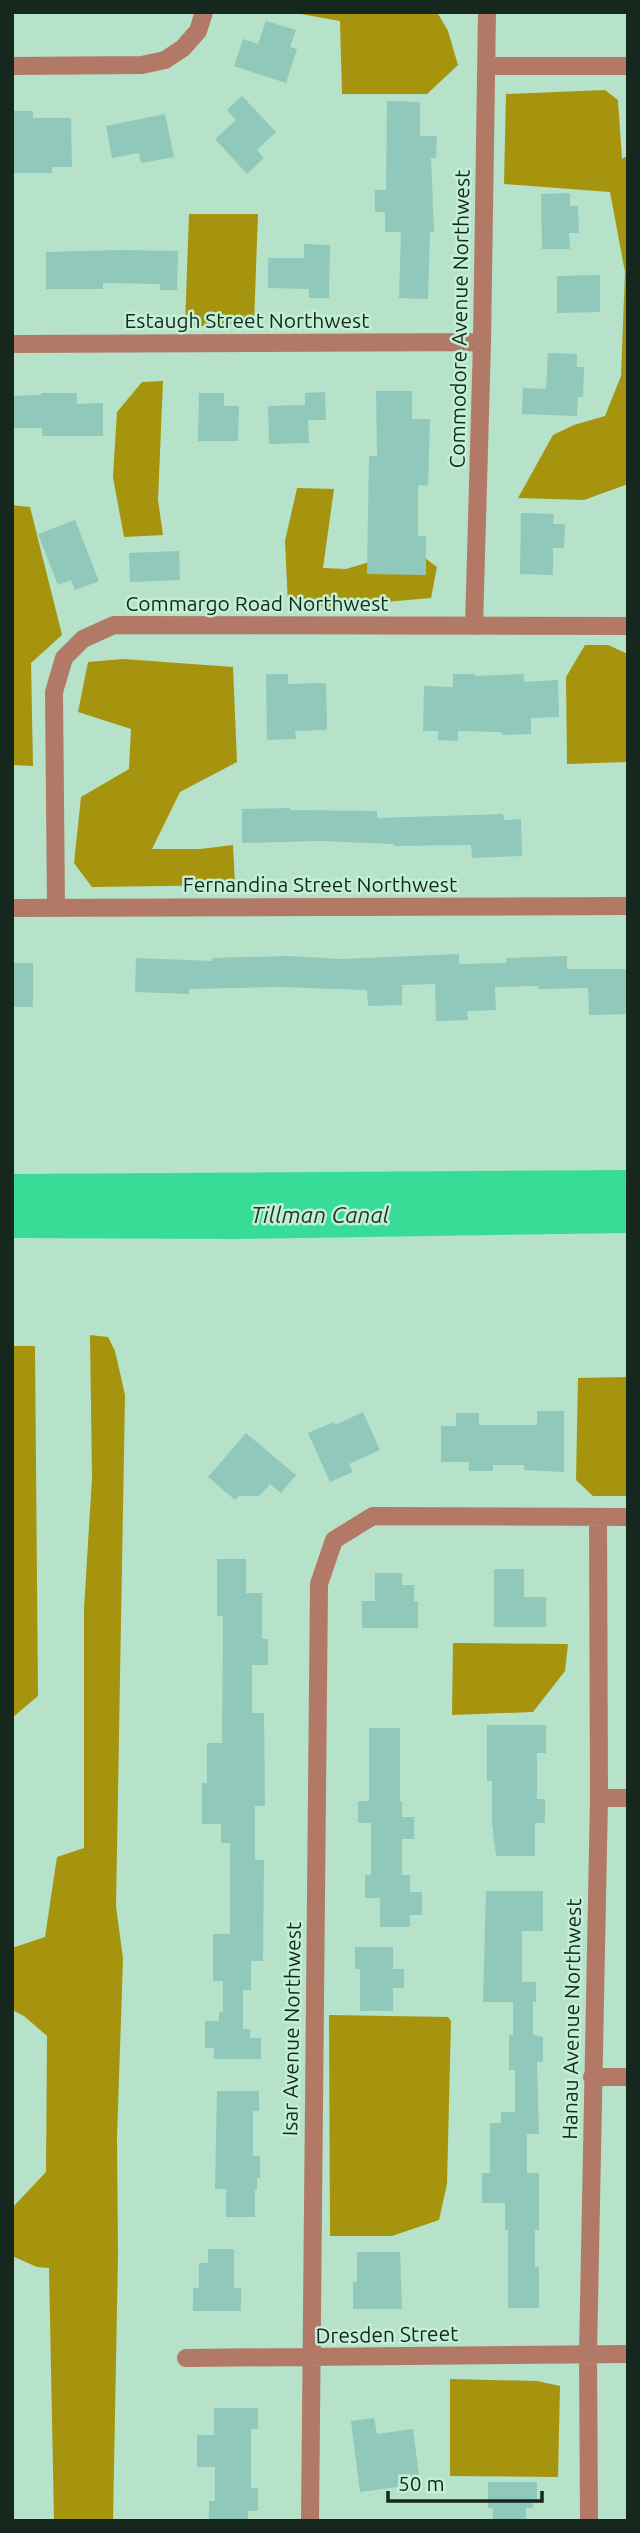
<svg xmlns="http://www.w3.org/2000/svg" width="640" height="2533" font-family="Ubuntu,sans-serif">
	<style>
		.forest { fill: #a6930e }
		.water { fill: #37dd96 }
		.building { fill: #91c8bc }
		.lines { fill: none; stroke-linecap: round; stroke-linejoin: round }
		.minor { stroke: #b17966; stroke-width: 18 }
		.labels { text-anchor: middle; dominant-baseline: central; stroke-width: 5; stroke-linejoin: round; paint-order: stroke }
		.street-label { font-size: 21px; fill: #16271e; stroke: #c2f0d5 }
		.water-label { font-size: 23px; font-style: italic; fill: #1e3729; stroke: #c2f0d5 }
	</style>
	<rect width="100%" height="100%" fill="#b5e2c8"/>
	<path class="forest" d="M290,12H437L448,31L458,65L427,94H342L340,21Z
		M605,90L618,100L622,159L628,155V484L584,500L518,498L553,435L574,425L605,416L621,376L625,272L610,192L504,184L506,94Z
		M189,214H258L254,323L185,327Z
		M163,381L158,500L163,535L124,537L113,477L117,412L142,382Z
		M297,488L334,489L323,568L346,569L413,549L437,567L431,598L328,607L288,605L285,541Z
		M12,505L30,507L62,635L31,663L33,766L12,765Z
		M585,645H608L628,654V762L567,764L566,677Z
		M123,659L233,667L237,762L180,792L152,849H200L233,845L235,885L92,887L74,863L81,797L129,769L131,729L78,712L88,662Z
		M90,1335L108,1337L115,1351L125,1395L116,1906L123,1959L117,2137L118,2255L113,2521H54L49,2268L37,2267L12,2256V2208L46,2172L47,2036L24,2016L12,2010V1948L45,1937L57,1857L84,1848V1609L92,1478Z
		M12,1346H35L38,1696L12,1718Z
		M628,1377V1496H593L576,1480L578,1378Z
		M453,1643L568,1644L565,1671L533,1712L452,1715Z
		M329,2015L448,2017L451,2021L447,2184L439,2220L392,2236H330Z
		M450,2379L537,2381L560,2386L558,2477L450,2476Z"/>
	<path class="water" d="M628,1170V1233L233,1239L12,1238V1174Z"/>
	<path class="building" d="M266,21L296,30L290,47L297,49L286,83L234,66L243,39L258,44Z
		M242,96L276,132L257,150L264,158L247,174L215,139L236,120L227,110Z
		M387,101L420,102V136H437L436,158H431L434,232H430L428,299L399,298L401,232H385V212H375V190H386Z
		M12,111H33V118H71L72,167H52V173H12Z
		M165,114L174,157L141,163L139,153L112,158L106,126Z
		M570,193V206H578L579,233H569L570,249H542L541,194Z
		M304,244L330,245L329,298H309V289L268,288V258H304Z
		M122,250L178,251L177,290H160V284L103,283V289H46V252Z
		M600,275V312L557,313V276Z
		M548,353L577,354V367H584L583,397H578L577,416L522,414L523,388L546,389Z
		M376,391H412V419H430L428,486L418,485V536H426V575L367,574L369,456H377Z
		M325,392L326,420H308L309,443L269,444L268,406L305,405V393Z
		M41,393H77V404L103,403V436H42V428H12V396L41,395Z
		M199,393H224V406H239L238,441H198Z
		M521,513L554,514L553,524H565L564,548H553V575L520,574Z
		M75,520L99,581L75,590L71,580L58,585L38,534Z
		M179,551L180,580L130,582L129,553Z
		M266,674H288V684L326,683L327,730L295,731L296,739L267,740Z
		M453,674H475V676L524,674V682L558,680L559,717L531,718V734L502,735L501,732L458,731V741L438,740V731H423L424,686L453,687Z
		M290,808V810L377,811V818L503,814L504,820L521,819L522,856L472,858L471,845L394,846V844L321,841L242,843V809Z
		M459,954V964L506,963V958L567,956V969H628V1014L589,1015L588,988L538,989V986L495,987L496,1010L467,1011L468,1020L436,1021L435,984L402,985V1005L368,1006L367,990L279,987L189,989V994L135,992L136,958L212,961V958L287,956L342,959Z
		M12,963H33V1007H12Z
		M537,1411H564V1472L524,1470V1465H493V1471H469V1462H441V1426H456V1413H479V1425H537Z
		M363,1412L380,1450L349,1464L353,1472L330,1482L308,1433L334,1422L335,1425Z
		M246,1433L296,1475L281,1493L270,1484L259,1496H239L235,1500L208,1477Z
		M217,1559H246V1593H262V1639H268V1665H252V1713H264L265,1806H255V1860H264L263,1961H251V1990H243V2029H250V2038H261V2059H214V2048H205V2021H219V2012H223V1981H213V1934H230V1843H221V1824H202V1783H207V1743H222L223,1616H217Z
		M494,1569H524V1597H546V1627H494Z
		M375,1573H402V1585H414V1601H418V1628H362V1601H375Z
		M487,1725H546V1753H537V1799H545V1823H535V1856H496L492,1823V1781H487Z
		M369,1728H400V1801H402V1817H414V1839H402V1875H410V1892H422V1915H410V1927H380V1898H365V1875H371V1823H358V1801H369Z
		M486,1891H543V1931H522V1982H536V2002H533V2035L543,2037V2062H537L539,2134H527V2173H539V2230H535V2267H539V2308H508V2230H505V2203H482V2173H490V2123H501V2112H515V2070H509V2035H513V2002H483Z
		M355,1947H393V1969H404V1988H393V2011H360V1969H355Z
		M217,2091H259V2111H253V2156H260V2178H257V2190H255V2217H226V2189H215Z
		M208,2249H234V2288H241V2311H193V2288H199V2263H208Z
		M357,2252H400L402,2309H353V2282H357Z
		M214,2408H258V2429H251V2488H258V2511H248V2521H209V2501H215V2467H197V2435H214Z
		M374,2418L377,2434L413,2429L420,2484L360,2492L351,2421Z
		M488,2482H537V2503H533V2508H526V2521H493V2508H488Z"/>
	<g class="lines">
		<path class="minor" d="M12,66L142,65L165,60L183,48L198,31L204,12
			M486,66H628
			M12,344L482,342
			M474,626L482,342L487,12
			M56,907L54,692L64,658L83,639L114,625L628,626
			M12,908L628,906
			M599,1798H628
			M592,2077H628
			M186,2358L628,2354
			M310,2521L319,1584L334,1540L373,1516L628,1517
			M589,2521L588,2354L599,1798L598,1517"/>
	</g>
	<g class="labels">
		<g class="street-label">
			<text transform="translate(459 319) rotate(-89)">Commodore Avenue Northwest</text>
			<text x="247" y="320">Estaugh Street Northwest</text>
			<text x="257" y="603">Commargo Road Northwest</text>
			<text x="320" y="884">Fernandina Street Northwest</text>
			<text transform="translate(571 2019) rotate(-89)">Hanau Avenue Northwest</text>
			<text transform="translate(291 2029) rotate(-89)">Isar Avenue Northwest</text>
			<text transform="translate(387 2334) rotate(-1)">Dresden Street</text>
		</g>
		<g class="water-label">
			<text x="320" y="1214">Tillman Canal</text>
		</g>
	</g>
	<rect width="640" height="2533" fill="none" stroke="#16271e" stroke-width="28"/>
	<path d="M388 2491v10h154v-10" fill="none" stroke="#16271e" stroke-width="3.5"/>
	<text x="398" y="2491" font-size="21" fill="#16271e" stroke="#c2f0d5" stroke-width="5" paint-order="stroke">50 m</text>
</svg>
